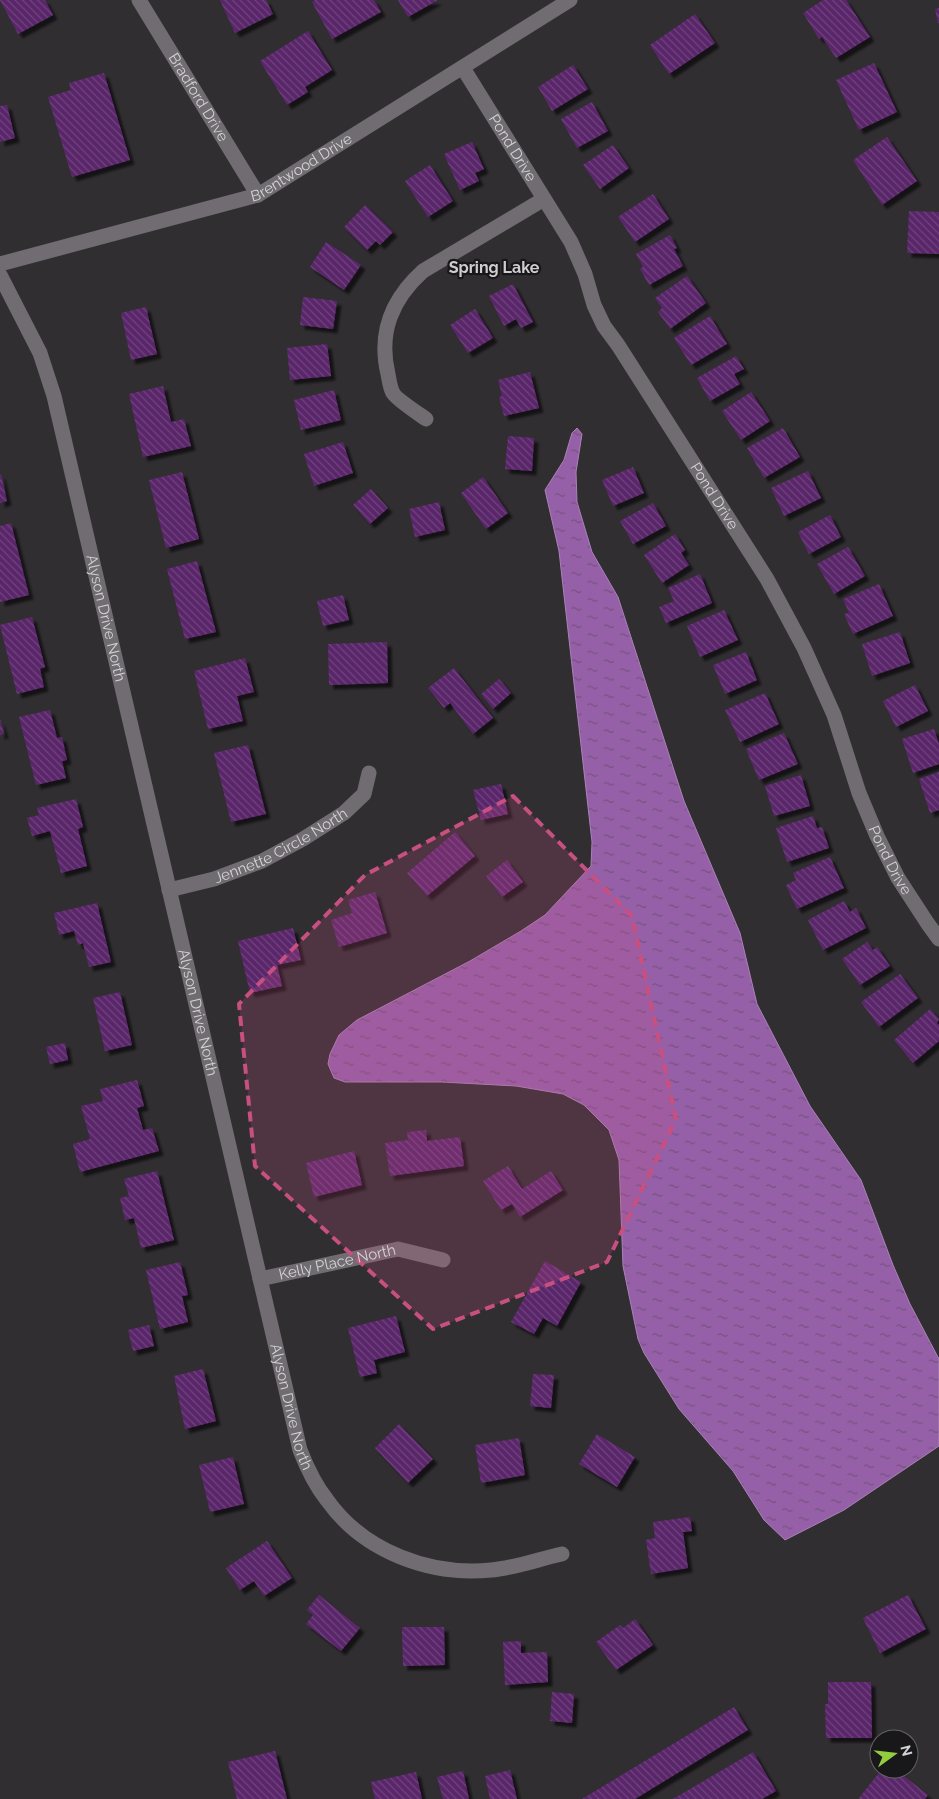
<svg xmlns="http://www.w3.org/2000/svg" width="939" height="1799" font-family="Raleway,sans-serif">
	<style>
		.water { fill: url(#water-ripples); stroke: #a982b6 }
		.building { fill: url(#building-back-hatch); filter: url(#shadow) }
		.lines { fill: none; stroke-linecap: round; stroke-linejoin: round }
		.minor { stroke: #706c71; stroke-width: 15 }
		.marked { fill: #c75080; fill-opacity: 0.2; stroke: #c75080; stroke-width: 4; stroke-dasharray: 10 6; stroke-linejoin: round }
		.labels { text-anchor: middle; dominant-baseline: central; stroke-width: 4.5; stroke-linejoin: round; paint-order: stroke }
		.street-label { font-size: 15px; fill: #d4d2d5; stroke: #181719 }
		.neighbourhood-label { font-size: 16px; font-weight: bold; fill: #d0ccd1; stroke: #181719 }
	</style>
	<defs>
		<pattern id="water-ripples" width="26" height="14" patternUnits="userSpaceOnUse" patternTransform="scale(1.25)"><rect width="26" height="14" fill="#9660a8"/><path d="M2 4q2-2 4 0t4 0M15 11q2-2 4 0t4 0" fill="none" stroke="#74537e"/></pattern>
		<pattern id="building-back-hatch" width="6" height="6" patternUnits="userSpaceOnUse" patternTransform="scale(1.25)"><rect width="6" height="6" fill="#5a256a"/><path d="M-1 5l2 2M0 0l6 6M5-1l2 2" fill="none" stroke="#71447e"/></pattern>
		<filter id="shadow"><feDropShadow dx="4.5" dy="4.5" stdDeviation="1" flood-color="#0009"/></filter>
	</defs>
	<rect width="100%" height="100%" fill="#312e32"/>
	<path class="water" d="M577,428L582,434L576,472L577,502L592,552L618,597L684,801L740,933L757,1004L810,1106L861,1180L893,1265L910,1304L939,1359V1446L844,1510L785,1540L764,1520L733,1471L679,1409L644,1353L638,1339L623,1266L619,1160L609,1130L584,1105L563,1094L516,1086L442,1082H345L334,1078L328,1064L330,1054L339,1035L357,1020L470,961L521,931L545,915L591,866L592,842L559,551L545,490L564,460L572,433Z"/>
	<path class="building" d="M0,0H45L53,15L18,34Z
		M220,0H266L273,14L235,33Z
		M315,0H374L381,12L332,39L312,2Z
		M398,0H438L408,17Z
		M823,0H846L870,37L836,58L822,37L819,39L803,13Z
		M939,8V23H938L935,9Z
		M695,14L715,43L669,74L650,45Z
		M308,31L332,70L305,87L308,92L287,105L260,61Z
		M874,63L897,112L859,130L836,80Z
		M573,65L588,89L552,111L538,87Z
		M104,73L130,160L72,177L48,97L71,90L69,83Z
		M592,102L608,131L577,148L561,119Z
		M7,105L15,138L0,142V106Z
		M887,137L917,181L882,205L853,160Z
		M472,142L484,169L475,173L479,181L460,190L444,154Z
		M613,145L629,168L600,189L583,165Z
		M430,165L453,201L428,217L405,181Z
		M653,194L669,219L635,242L618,217Z
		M365,205L393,232L380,245L376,241L367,250L344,227Z
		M909,211L939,212V254L907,253Z
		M670,235L677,248L674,249L683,266L649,285L640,269L643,267L636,254Z
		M326,242L361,265L344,290L310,267Z
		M687,276L706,303L670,329L658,312L662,308L655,298Z
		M513,284L533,322L521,328L516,319L504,326L489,296Z
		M303,297L337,301L333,329L300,325Z
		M146,307L157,354L131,360L121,313Z
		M475,309L493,338L468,353L450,325Z
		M710,316L727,344L691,365L674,338Z
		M327,344L331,376L290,380L287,348Z
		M736,356L744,369L734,374L740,384L710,401L697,378Z
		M530,372L539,408L504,416L499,397L502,396L498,380Z
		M163,386L171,422L184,419L191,446L143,457L129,394Z
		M334,390L341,420L301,430L294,400Z
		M751,392L770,421L741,440L722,411Z
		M783,428L800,457L764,478L747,448Z
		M508,436L534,438L532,471L505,469Z
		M343,442L353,473L314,486L304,454Z
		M633,467L644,493L613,506L602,480Z
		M808,471L821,498L784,516L771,488Z
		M182,472L199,539L166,548L149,480Z
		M1,474L7,501L0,503V475Z
		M483,477L508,513L486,529L461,493Z
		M371,489L388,508L370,524L353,505Z
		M439,502L445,530L415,537L409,509Z
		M653,503L666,526L633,544L620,521Z
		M830,515L841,537L809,554L798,532Z
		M11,523L29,595L0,602V526Z
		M675,534L685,550L681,553L689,565L662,583L644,555Z
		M848,547L865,576L834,594L817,564Z
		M197,561L216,632L185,639L167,569Z
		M700,574L712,603L666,623L659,607L674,601L668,588Z
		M879,584L893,616L853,634L844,614L849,613L843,599Z
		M343,595L349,620L323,626L317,601Z
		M724,610L738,640L700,657L687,626Z
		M32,617L45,667L40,669L44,687L17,694L0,625Z
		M900,632L910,663L872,676L862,644Z
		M387,642L388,683L329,685L328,644Z
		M746,652L757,680L725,694L713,665Z
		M245,658L254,692L237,696L243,721L208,729L194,671Z
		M454,668L493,718L473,734L450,703L444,708L428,688Z
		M499,679L511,693L493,709L481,694Z
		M915,685L928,711L896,727L883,701Z
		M765,693L779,724L740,742L725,710Z
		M50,710L57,738L62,737L67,760L62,761L66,778L36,785L19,717Z
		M0,719L4,734L0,735Z
		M934,729L939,744V764L913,773L902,739Z
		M784,733L798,764L759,780L746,749Z
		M248,745L266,814L231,822L214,753Z
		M939,772V810L930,813L919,779Z
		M801,775L810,806L774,816L765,786Z
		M501,784L508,814L481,820L473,790Z
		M76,799L83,827L78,829L87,866L61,873L50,831L32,836L27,818L39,815L37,808Z
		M813,816L817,828L822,827L829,848L787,862L776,828Z
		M455,832L475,856L427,896L407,873Z
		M830,857L844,888L797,909L786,885L796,880L793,873Z
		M507,860L523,882L502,897L486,876Z
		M375,892L387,933L339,947L331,920L352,913L348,900Z
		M844,901L850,912L856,908L866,928L823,950L808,920Z
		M97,903L111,962L89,967L83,943L78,945L74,931L59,935L54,913Z
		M293,928L301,960L277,965L282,986L250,993L238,941Z
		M867,942L873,950L877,947L890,966L860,985L842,959Z
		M900,974L918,998L879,1027L861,1002Z
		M120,992L132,1045L105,1051L93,998Z
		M930,1009L939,1019L937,1023L939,1025V1041L913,1063L894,1040Z
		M65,1043L68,1060L50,1064L46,1047Z
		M137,1080L144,1106L137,1108L143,1130L152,1128L159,1151L80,1172L73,1144L90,1139L81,1106L103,1101L100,1089Z
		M426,1130L427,1141L460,1137L464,1166L390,1176L385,1143L408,1140L407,1132Z
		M354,1151L362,1185L314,1197L306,1163Z
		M508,1166L522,1189L551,1171L563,1190L520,1217L512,1204L501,1210L483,1181Z
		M157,1171L174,1240L141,1248L134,1218L125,1220L120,1198L129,1196L124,1179Z
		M545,1261L581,1282L557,1326L543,1318L534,1334L511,1322Z
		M180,1262L188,1295L182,1296L188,1322L160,1329L146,1270Z
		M396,1316L405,1352L374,1360L377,1373L360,1377L348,1328Z
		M149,1325L154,1346L133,1351L128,1330Z
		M203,1369L216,1421L185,1429L174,1376Z
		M533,1374L554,1375L551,1408L530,1406Z
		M399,1424L433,1459L408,1483L375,1448Z
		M597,1434L635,1457L617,1487L579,1464Z
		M519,1438L525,1475L481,1483L475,1445Z
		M233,1457L244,1504L210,1512L199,1465Z
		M690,1517L692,1531L683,1532L688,1568L651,1574L646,1540L655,1538L653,1522Z
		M267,1541L292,1578L264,1596L254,1581L240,1590L226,1568Z
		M319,1595L360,1628L341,1651L306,1624L313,1615L307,1610Z
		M908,1595L926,1629L880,1653L863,1618Z
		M635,1619L653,1645L616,1670L596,1642L620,1625L623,1628Z
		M402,1627H444L445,1665L403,1666Z
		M521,1641V1653L547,1652L548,1682L505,1685L503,1642Z
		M828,1682H871L872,1738H826L825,1704H828Z
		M552,1692L574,1694L572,1723L550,1721Z
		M734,1707L748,1730L635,1799H582Z
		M275,1751L287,1799H237L228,1762Z
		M753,1752L776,1791L762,1799H673Z
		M882,1769H895L928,1795L925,1799H860L859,1798Z
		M510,1770L517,1799H490L485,1776Z
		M463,1771L469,1799H443L437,1777Z
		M416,1772L422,1799H375L371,1782Z"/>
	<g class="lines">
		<g class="minor">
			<path id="s1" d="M139,0L258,195"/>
			<path id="s2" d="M463,68L571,242L585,274L594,305L604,326L618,345L767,579L804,648L834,715L859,793L877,836L898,878L928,924L939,939"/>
			<path id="s3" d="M0,264L258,195L570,0"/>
			<path id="s4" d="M0,275L40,353L54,396L300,1450C307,1468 315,1485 327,1500C364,1552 430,1576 491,1570C515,1568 539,1559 562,1554"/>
			<path d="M426,419C419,414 396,399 393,393C390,388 389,379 388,374C378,332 392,299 423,271L544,199"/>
			<path id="s5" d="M169,890L214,879L262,861L303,839L344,813L364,794L369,773"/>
			<path id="s6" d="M260,1279L398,1249L443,1260"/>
		</g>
	</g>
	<path class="marked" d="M513,796L632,916L676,1119L607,1262L433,1329L255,1166L239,1004L365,875Z"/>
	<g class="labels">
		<g class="street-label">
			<text stroke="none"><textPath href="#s1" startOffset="114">Bradford Drive</textPath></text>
			<text stroke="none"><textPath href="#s2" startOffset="94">Pond Drive</textPath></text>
			<text stroke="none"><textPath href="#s3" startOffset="318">Brentwood Drive</textPath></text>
			<text stroke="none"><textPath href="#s2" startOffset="498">Pond Drive</textPath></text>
			<text stroke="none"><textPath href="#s4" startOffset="361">Alyson Drive North</textPath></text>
			<text stroke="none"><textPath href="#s5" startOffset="121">Jennette Circle North</textPath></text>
			<text stroke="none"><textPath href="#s2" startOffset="904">Pond Drive</textPath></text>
			<text stroke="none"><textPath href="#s4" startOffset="766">Alyson Drive North</textPath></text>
			<text stroke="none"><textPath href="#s6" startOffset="79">Kelly Place North</textPath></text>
			<text stroke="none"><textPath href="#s4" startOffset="1171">Alyson Drive North</textPath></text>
		</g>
		<g class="neighbourhood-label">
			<text x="494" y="267">Spring Lake</text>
		</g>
	</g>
	<g transform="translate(894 1754) rotate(75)"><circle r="24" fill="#181719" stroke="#636264"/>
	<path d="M0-4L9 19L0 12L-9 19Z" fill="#92cd3e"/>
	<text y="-8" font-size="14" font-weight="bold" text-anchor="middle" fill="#d4d2d5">N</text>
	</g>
</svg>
